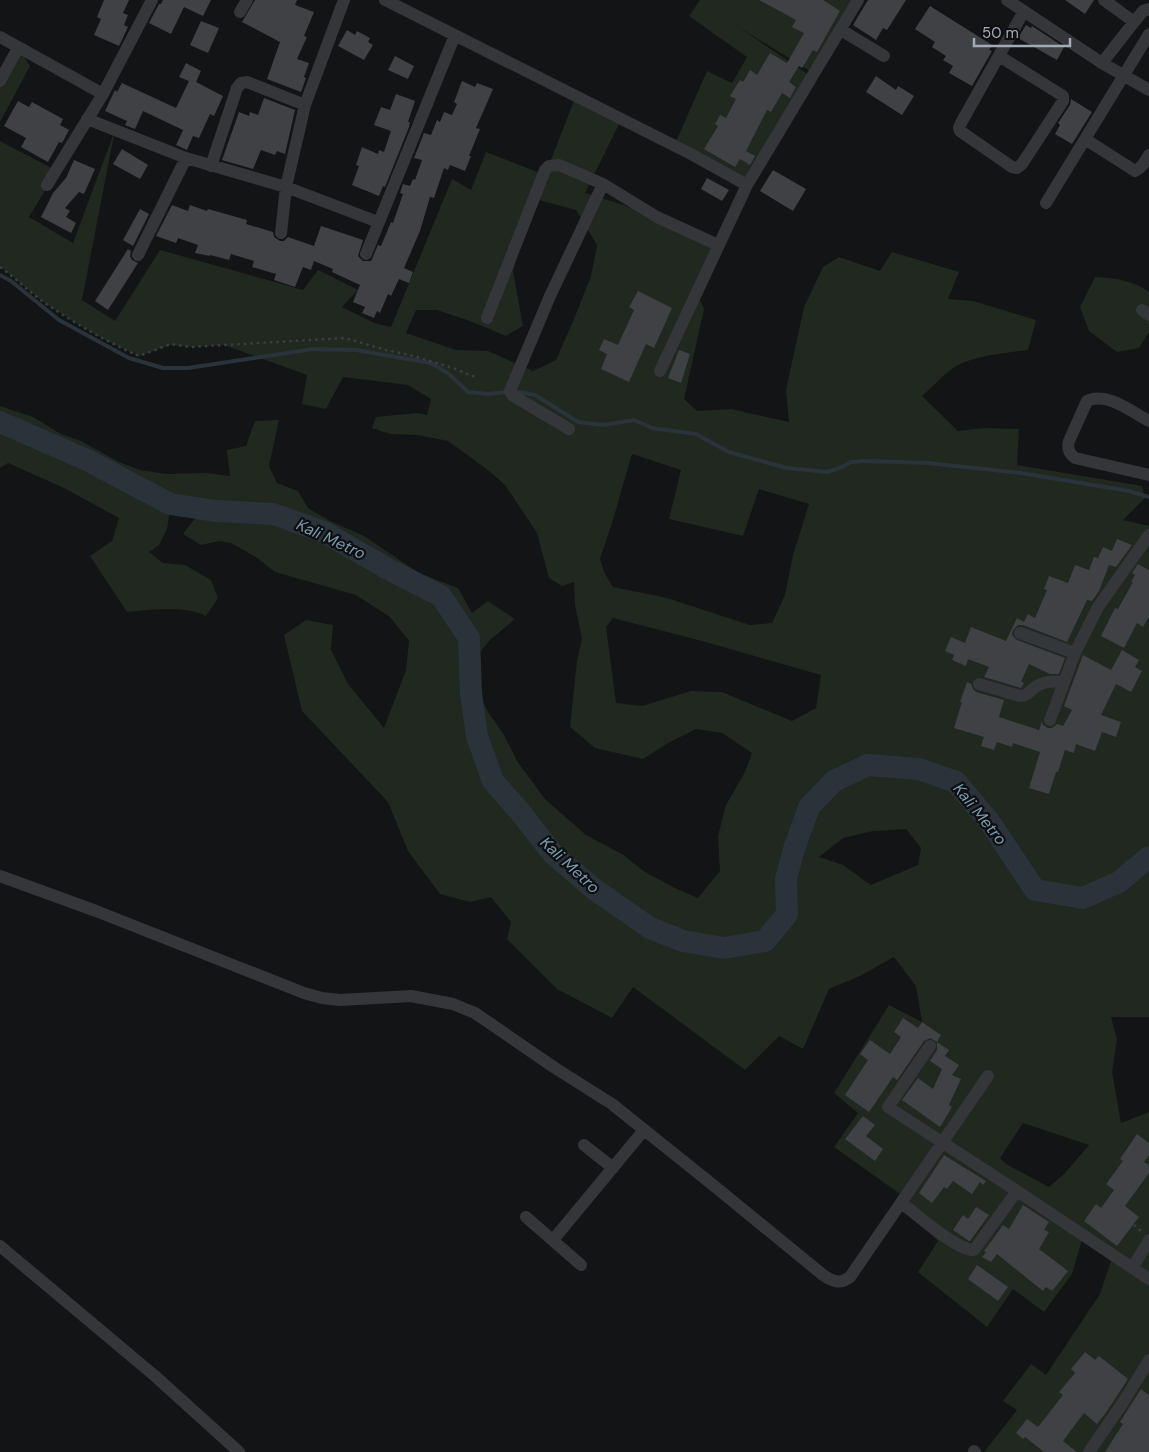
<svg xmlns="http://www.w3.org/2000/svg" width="1149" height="1452" font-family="'DM Sans',sans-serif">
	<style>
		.green { fill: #202820; fill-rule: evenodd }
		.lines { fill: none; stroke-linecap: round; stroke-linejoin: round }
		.stream { stroke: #2a3339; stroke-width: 4 }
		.river { stroke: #2a3339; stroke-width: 22 }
		.building { fill: #3f4145 }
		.path { stroke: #3a3d41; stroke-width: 2.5; stroke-dasharray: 2.5 4; stroke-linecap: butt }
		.minor { stroke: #34363a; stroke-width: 12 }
		.labels { text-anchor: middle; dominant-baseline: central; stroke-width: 4.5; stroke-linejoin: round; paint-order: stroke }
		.water-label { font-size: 16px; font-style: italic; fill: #7b9bb1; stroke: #0e0f10 }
	</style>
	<rect width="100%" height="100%" fill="#131415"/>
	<path class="green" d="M700,0H856L818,76L737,26L815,79L753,186L674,146L707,71L732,83L747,57L689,16Z
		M18,48L30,66L0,122V71Z
		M577,93L623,116L585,193L624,205L720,251L697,293L704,309L684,399L697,411L731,409L789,422L786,390L804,307L823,267L839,257L880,271L892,252L959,272L948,299L973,301L1036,320L1028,350C1005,353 979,355 958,365C944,373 934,386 922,396L958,431L984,428L1019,429L1017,465L1142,486L1145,498L1123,520L1149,526V1017H1111L1117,1039L1112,1072L1121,1123L1149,1112V1452H984L1017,1410L1003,1401L1031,1364L1046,1375L1100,1294L1113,1255L1083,1236L1072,1274L1044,1312L1013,1289L987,1327L918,1272L938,1241L922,1226L900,1210L907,1199L834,1147L858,1113L834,1093L889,1005L922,1022L916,986L894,957L860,976L829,989L803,1049L779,1036L745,1070L633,987L612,1018L557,989L507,939L511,922L491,897L470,902L440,894L408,851L388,802L302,711L284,635L306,620L333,625L331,650L348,684L384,728L406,670L409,641L390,617L356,595L275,572L256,557L231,543L219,541L201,545L183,534L202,509L171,504L167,529L159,545L149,552L163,563L185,565L211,580L218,598L206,616C182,605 153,610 127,612L90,556L112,541L119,518L64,488L8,463L0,468V406L33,417L61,434L81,441L119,462L140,470L166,474L206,473L230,476L227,450L246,446L255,421L279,420L269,466L277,483L298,491L308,508L330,521L364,536L419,573L458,588L472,613L488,601L515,619L490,640L476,657L472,681L488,712L504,735L517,761L545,799L586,835L622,854L645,872L675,888L698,898L720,871L718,836L726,805L745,772L752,753L722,733L696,729L670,742L643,759L595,748L570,727L577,661L582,639L575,605L574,582L562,586L549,578L537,533L505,485L488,470L448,441L418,435L390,434L372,428L376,417L417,413L427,415L431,399L408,385L343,377L326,409L302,404L307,375L224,345L190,347L171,345L139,356C107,342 76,324 48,305C31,294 17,279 0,267V141L57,171L29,217L73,243L115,130L82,300L115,321L160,250L303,290L318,270L358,290L342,307L374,323L391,327L452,179L471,190L486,152L545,175ZM535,199L576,210L597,245L591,276L574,319L556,360L533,371L488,351L456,350L406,333L416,310H437L470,321L506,336L523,326L513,271ZM632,454L681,470L669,519L743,536L759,489L809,504L793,555L785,595L772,623L750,625L667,598L613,587L605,574L600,559L612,523ZM613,618L702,641L821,675L816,708L792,721L722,692L691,691L642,706L616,703L606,627ZM906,829L921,848L918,865L871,885L843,865L819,857L843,838L873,831ZM1023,1123L1089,1145L1065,1173L1049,1187L1006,1164L1000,1158Z
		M1095,277C1114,278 1133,280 1149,292V332L1139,348L1117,352L1089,331L1080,307Z"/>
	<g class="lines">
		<path class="stream" d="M0,275L11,281L59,320L129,358L163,368H188L313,349L356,350L431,363L449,374L468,392L488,394L507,392
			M518,392L535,395L578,422L603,425L634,420L652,428L696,434L729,452L787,468L827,472L842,467L851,462L868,461L928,463L1021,473L1129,491L1149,497"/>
		<path class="river" d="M0,422L87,460L170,504L216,511L273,514L324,532L388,569L441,596L469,638L471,693L477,736L493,781L521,813L553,854L594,889L650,928L683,941L724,948L765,941L787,914L786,879L794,849L809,807L834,781L868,765L919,769L956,782L989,821L1035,890L1083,898L1119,882L1149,857"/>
	</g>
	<path class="building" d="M104,0H129L123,13L128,15L124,25L128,27L119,46L94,35L101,19L97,17Z
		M163,0H211L203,16L184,7L171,34L149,23L159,4H161Z
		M255,0H297L295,5L314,12L304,36L307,37L297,59L309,63L304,77L306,78L301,92L267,79L280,42L242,22Z
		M759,0H823L840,11L817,52L813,50L802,68L799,66L789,82L796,87L790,98L782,93L771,112L767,110L746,151L755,156L750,165L740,159L735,167L704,149L718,126L715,124L720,115L726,118L736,99L730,96L740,80L743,82L750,70L757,75L770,53L787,63L804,33L792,27L796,20Z
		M868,0H906L887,30L883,28L876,40L853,25Z
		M1065,0H1094L1085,14Z
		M930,6L992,45L989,50L992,51L972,86L949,73L953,66L943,60L946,56L932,47L935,42L915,29Z
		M201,21L219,28L208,53L190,45Z
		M1026,25L1031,28L1032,26L1064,47L1057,60L1018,38Z
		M347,30L355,35L357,31L370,38L368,42L373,45L364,60L338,46Z
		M395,56L414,66L408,79L388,70Z
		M186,63L201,71L196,82L223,96L214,116L210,114L199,138L193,136L187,150L176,145L183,130L143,111L135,129L125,125L127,121L105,111L115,90L117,92L122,83L176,108L189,81L179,77Z
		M876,76L896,90L898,86L914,96L902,115L866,92Z
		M462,81L475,87L477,83L493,89L476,128L480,129L469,156H471L465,171L450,165L448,170L444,168L434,198L430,197L420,231L404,268L413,272L409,283L399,279L391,296L388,294L380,313L377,311L374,318L362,313L365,307L353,302L360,285L332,272L333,269L314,261L311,270L303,267L295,287L274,280L276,274L252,267L254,261L231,254L229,260L210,255V256L195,253L198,245L178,238L176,243L156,236L172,205L188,211L190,205L207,211L208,209L247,220L246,224L273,232L274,237L280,241H284L288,237L314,246L321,226L363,240L358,256L363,261H371L378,245L381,246L391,222L393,223L403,194L400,193L403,184L410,186L413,179L415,180L422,160L414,158L424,133L431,135L437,120L440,122L444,112L452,115L457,104L454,102Z
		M396,94L415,101L408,122H410L409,127L385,187L383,186L379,196L352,185L359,166L356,165L362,147L378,154L379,150L384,152L391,131L374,125L381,107L390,110Z
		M264,98L295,110L285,154L277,151L275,155L261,150L253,169L222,160L239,112L249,116L250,112L258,115Z
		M1071,99L1092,112L1072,144L1055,134L1060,125L1058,123L1070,105Z
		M18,101L29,107L32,102L63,119L60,125L69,130L62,143L59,142L48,162L21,147L26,138L4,126Z
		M122,149L148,165L140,179L113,164Z
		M74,160L95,169L84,194L79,192L65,208L70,211L66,217L76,223L71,233L41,217L53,193L66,178Z
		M773,170L806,189L793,211L760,191Z
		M707,178L729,190L722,201L701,189Z
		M140,209L149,214L133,246L123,240Z
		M128,249L131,251L130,256L132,260L138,263L108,310L95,301Z
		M638,291L672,308L654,348L646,344L629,382L601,369L607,354L599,350L604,339L618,345L634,310L629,307Z
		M679,350L690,354L681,383L668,378Z
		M1117,539L1132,545L1116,567L1109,565L1099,591L1092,601L1087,600L1067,642L1023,625H1018L1013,630L1012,635L1017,640L1065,658L1059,674H1050L1029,664L1021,682L1024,683L1021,688L984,677L989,667L968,659L966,666L952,660L954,655L945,651L951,637L965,643L971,627L1006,641L1017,618L1024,622L1028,614L1035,618L1047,590L1044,589L1049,576L1068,583L1075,565L1089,570L1094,557L1098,558L1103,547L1112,551Z
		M1138,564L1149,570V617L1143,627L1137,623L1124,648L1101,636L1115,608L1118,609L1133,582H1131L1135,575L1132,573Z
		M1122,650L1139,660L1135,667L1142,671L1131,692L1116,684L1101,715L1121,722L1116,737L1102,732L1095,751L1076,744L1074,753L1065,750L1058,772H1056L1049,794L1029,788L1040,752L1013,743L1012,747L997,742L994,750L981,746L984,737L954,728L962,702H960L967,682L971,684L973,689L976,692L1004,700L999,717L1039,730L1042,721L1043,725L1048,728H1052L1057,724L1063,726L1072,710L1064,706L1083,655L1111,670Z
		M903,1018L918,1028L922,1022L941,1035L937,1042L930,1038L924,1041L897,1080L893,1077L869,1112L845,1095L868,1060L860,1054L870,1040L890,1054L901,1037L894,1032Z
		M937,1042L949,1050L945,1056L959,1065L952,1075L961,1079L949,1105L952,1107L940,1127L902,1100L918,1078L933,1089L942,1069L930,1061L937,1050Z
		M863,1116L875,1125L866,1136L883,1149L875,1161L845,1139Z
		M1137,1134L1149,1143V1155L1144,1162L1149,1165V1173L1125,1206L1139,1217L1117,1246L1084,1221L1096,1204L1101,1208L1114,1190L1106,1184L1123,1161L1120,1159Z
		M944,1155L986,1181L983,1185L980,1182L972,1194L953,1181L947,1189L944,1187L932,1203L919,1193Z
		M1023,1205L1049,1222L1044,1230L1049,1232L1039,1249L1068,1271L1052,1291L1046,1287L1043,1291L997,1254L991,1262L982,1257L986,1252L984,1251L1003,1225L1009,1229Z
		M976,1207L989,1215L970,1241H969L953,1230L963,1215L968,1219Z
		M977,1265L1008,1287L998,1301L968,1279Z
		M1085,1352L1095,1360L1099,1356L1128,1379L1105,1414L1097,1424L1084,1413L1063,1441L1077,1452H1044L1025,1437L1023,1439L1016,1433L1027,1419L1038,1427L1063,1395L1059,1392L1075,1373L1071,1369Z
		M1141,1389L1149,1395V1452H1105L1123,1424L1120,1422Z"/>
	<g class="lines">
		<path class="path" d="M0,267C17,279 31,294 48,305C76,324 107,342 139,356L171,344L190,347L345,338L386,350L410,355L453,368L475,377
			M1134,1225L1142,1232"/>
		<path class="minor" d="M385,0L691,154L747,185
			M1007,0L1102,63L1149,90
			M240,12L247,0
			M1134,22L1143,11L1149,9
			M841,30L884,56
			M0,37L103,94
			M999,56L1063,96V101L1022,164L1017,168L1012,167L960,131L959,128L961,123L1024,11
			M1102,63L1134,22L1104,0
			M0,81L18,48
			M87,119L186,158L286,187L378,222
			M1085,139L1149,34
			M211,166L237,88L241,83L247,82L305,105
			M47,185L103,94L152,0
			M1046,203L1085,139L1135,171C1142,168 1145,162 1149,155
			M281,233L286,187L305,105L344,0
			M366,254L455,35
			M138,255L186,158
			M1142,310L1149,315
			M487,318L545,170L549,166L559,165L603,184
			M660,371L747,185L858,0
			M1149,421C1132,412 1106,391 1087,401L1069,441C1067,449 1069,453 1075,458L1149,475
			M569,429L512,395L510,391L550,296L603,184L657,217L718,245
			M1020,633L1075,653
			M979,684L1020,696C1027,696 1029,692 1034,688C1042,681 1053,681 1063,682
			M1050,720L1075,653L1098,607L1149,535
			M0,876L96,911L304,993L322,998L340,1000L411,996L453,1004L475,1013L555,1068L612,1104L713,1185L823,1275C832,1281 840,1285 850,1277L988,1076
			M930,1046L888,1107L1017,1191L1149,1279
			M584,1145L613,1168
			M902,1203C917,1215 956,1250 974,1250L1017,1191
			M526,1217L581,1265
			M553,1240L644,1130
			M0,1246L155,1376L239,1452
			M1133,1267L1149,1240
			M974,1451L975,1452
			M1089,1452L1124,1401L1149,1360"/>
	</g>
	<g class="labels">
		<g class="water-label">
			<text transform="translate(331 539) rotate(25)">Kali Metro</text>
			<text transform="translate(980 814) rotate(51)">Kali Metro</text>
			<text transform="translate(570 865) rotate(43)">Kali Metro</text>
		</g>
	</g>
	<path d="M974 38v8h96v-8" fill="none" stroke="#a5abb6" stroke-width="2.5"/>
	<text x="982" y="38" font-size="15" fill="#a5abb6" stroke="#0e0f10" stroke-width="4" paint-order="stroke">50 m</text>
</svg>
